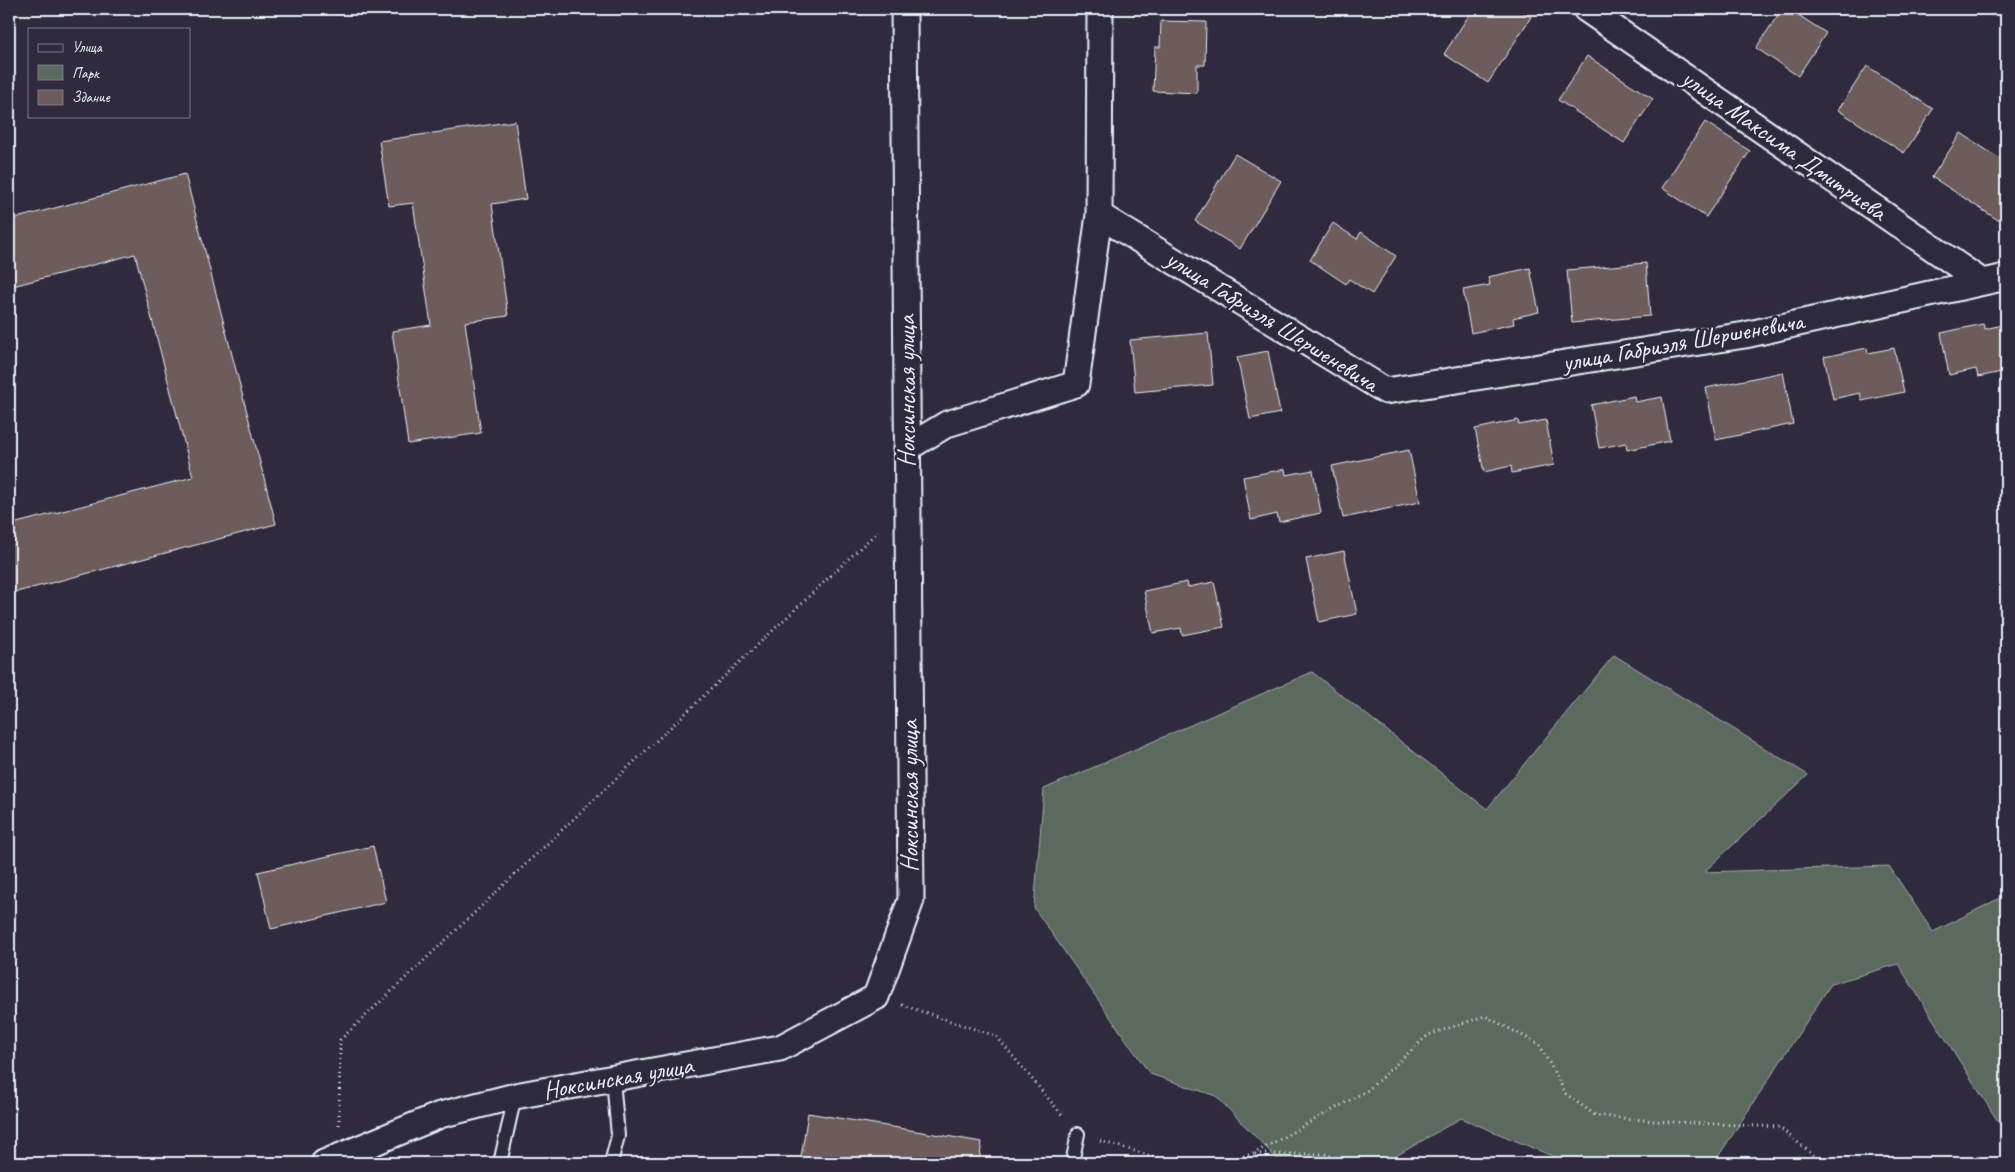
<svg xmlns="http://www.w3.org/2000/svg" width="2015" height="1172" font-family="Caveat,sans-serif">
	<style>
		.green { fill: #5b695f; stroke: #a2adac }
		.building { fill: #6e5b5c; stroke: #e8f1f8 }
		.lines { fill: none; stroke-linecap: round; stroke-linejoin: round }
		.lane-casing { stroke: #e8f1f8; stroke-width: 16 }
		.street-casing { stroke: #e8f1f8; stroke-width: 29 }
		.path { stroke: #e8f1f8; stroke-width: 3; stroke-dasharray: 1 4; stroke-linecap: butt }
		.lane { stroke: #2f2a3d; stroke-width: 12 }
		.street { stroke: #2f2a3d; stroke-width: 25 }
		.labels { text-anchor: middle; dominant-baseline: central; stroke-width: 5; stroke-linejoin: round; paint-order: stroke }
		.street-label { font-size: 25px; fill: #e8f1f8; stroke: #2f2a3d }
	</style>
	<rect width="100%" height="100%" fill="#2f2a3d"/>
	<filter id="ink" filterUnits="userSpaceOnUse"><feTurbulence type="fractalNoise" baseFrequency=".02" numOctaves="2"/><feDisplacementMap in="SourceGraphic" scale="10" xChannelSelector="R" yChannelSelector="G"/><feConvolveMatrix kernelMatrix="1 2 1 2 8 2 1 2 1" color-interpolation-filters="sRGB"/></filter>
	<g filter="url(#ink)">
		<path class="green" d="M1614,655L1808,775L1704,872L1889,866L1933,932L2006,895V1134L1898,964L1831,984L1714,1163H1569L1461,1118L1384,1163H1281L1216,1096L1150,1074L1034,908L1044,789L1312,672L1487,809Z"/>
		<path class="building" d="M1473,9H1518L1531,17L1488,83L1444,54Z
			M1782,9H1789L1826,33L1798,76L1756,48Z
			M1161,21L1206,22L1205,65H1197V93L1153,91L1155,47H1160Z
			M1587,56L1653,99L1624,143L1558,100Z
			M1867,66L1933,109L1904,153L1838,110Z
			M515,121L526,199L492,204L508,316L465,322L481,433L408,444L392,331L431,325L413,203L389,206L379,141Z
			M1705,122L1750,151L1706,217L1662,188Z
			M1961,133L2006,163V208L1998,220L1932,177Z
			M1235,154L1281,181L1240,249L1195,221Z
			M185,174L276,524L9,594V525L193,477L135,254L9,287V220Z
			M1333,223L1357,239L1361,232L1396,256L1372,294L1349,279L1346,284L1310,260Z
			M1646,263L1650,316L1572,323L1567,270Z
			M1530,268L1539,312L1513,318L1514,324L1471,333L1463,290L1490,285L1488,277Z
			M1983,324L1985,329L2006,324V371L1978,377L1976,369L1949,375L1941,333Z
			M1208,333L1213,385L1135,392L1130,340Z
			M1867,348L1868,353L1894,348L1904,392L1862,401L1860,393L1833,399L1824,357Z
			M1268,351L1280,413L1250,419L1237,357Z
			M1783,372L1793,424L1716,440L1706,388Z
			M1634,396L1635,402L1662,397L1670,441L1627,450L1626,443L1599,448L1591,405Z
			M1518,420L1519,425L1546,420L1554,465L1512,473L1511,466L1484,472L1475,429Z
			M1409,450L1420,502L1343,518L1332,466Z
			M1285,469L1286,475L1313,470L1321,513L1279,522L1277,514L1251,520L1243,477Z
			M1344,551L1357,614L1319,622L1306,559Z
			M1187,582L1188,587L1214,582L1224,627L1182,635L1181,628L1153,633L1144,591Z
			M373,846L386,902L271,929L258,872Z
			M808,1113L982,1142L979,1163H800Z"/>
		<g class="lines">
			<g class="lane-casing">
				<path id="lane" d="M500,1163L515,1096
					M611,1163L618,1136L613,1079
					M1072,1163L1078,1134"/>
			</g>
			<g class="street-casing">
				<path id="street" d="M1586,9L1982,282
					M1099,215L1100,9
					M907,448L947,424L1076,384L1099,215L1386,391L1745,335L2006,277
					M324,1163L440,1115L515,1096L780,1048L876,997L911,900L904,9"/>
			</g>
			<path class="path" d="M902,1005L996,1036L1063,1116
				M339,1125L340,1040L878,531
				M1100,1141L1176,1163
				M1255,1154H1325L1350,1163
				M1214,1163L1253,1154L1368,1090L1428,1035L1485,1016L1539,1044L1566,1094L1595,1115L1653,1121L1779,1127L1823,1163"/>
			<use href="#lane" class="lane"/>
			<use href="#street" class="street"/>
		</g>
	</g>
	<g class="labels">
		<g class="street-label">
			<text transform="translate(1784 145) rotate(35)">улица Максима Дмитриева</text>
			<text transform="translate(1272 321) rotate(32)">улица Габриэля Шершеневича</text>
			<text transform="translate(1683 342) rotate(-10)">улица Габриэля Шершеневича</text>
			<text transform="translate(907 391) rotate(-90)">Ноксинская улица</text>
			<text transform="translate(910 796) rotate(-90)">Ноксинская улица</text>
			<text transform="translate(618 1078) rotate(-10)">Ноксинская улица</text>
		</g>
	</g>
	<rect width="2015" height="1172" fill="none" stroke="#2f2a3d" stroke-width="30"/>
	<rect x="15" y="15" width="1985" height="1142" fill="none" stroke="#e8f1f8" stroke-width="2" filter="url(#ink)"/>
	<rect x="28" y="28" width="162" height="90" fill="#2f2a3d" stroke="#797a88"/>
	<rect x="38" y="44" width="25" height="8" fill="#2f2a3d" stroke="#797a88"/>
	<text x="72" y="52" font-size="15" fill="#e8f1f8">Улица</text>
	<rect x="38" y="65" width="25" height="15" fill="#5b695f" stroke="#797a88"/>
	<text x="72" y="78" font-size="15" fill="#e8f1f8">Парк</text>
	<rect x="38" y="90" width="25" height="15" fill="#6e5b5c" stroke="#797a88"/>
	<text x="72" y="102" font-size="15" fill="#e8f1f8">Здание</text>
</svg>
